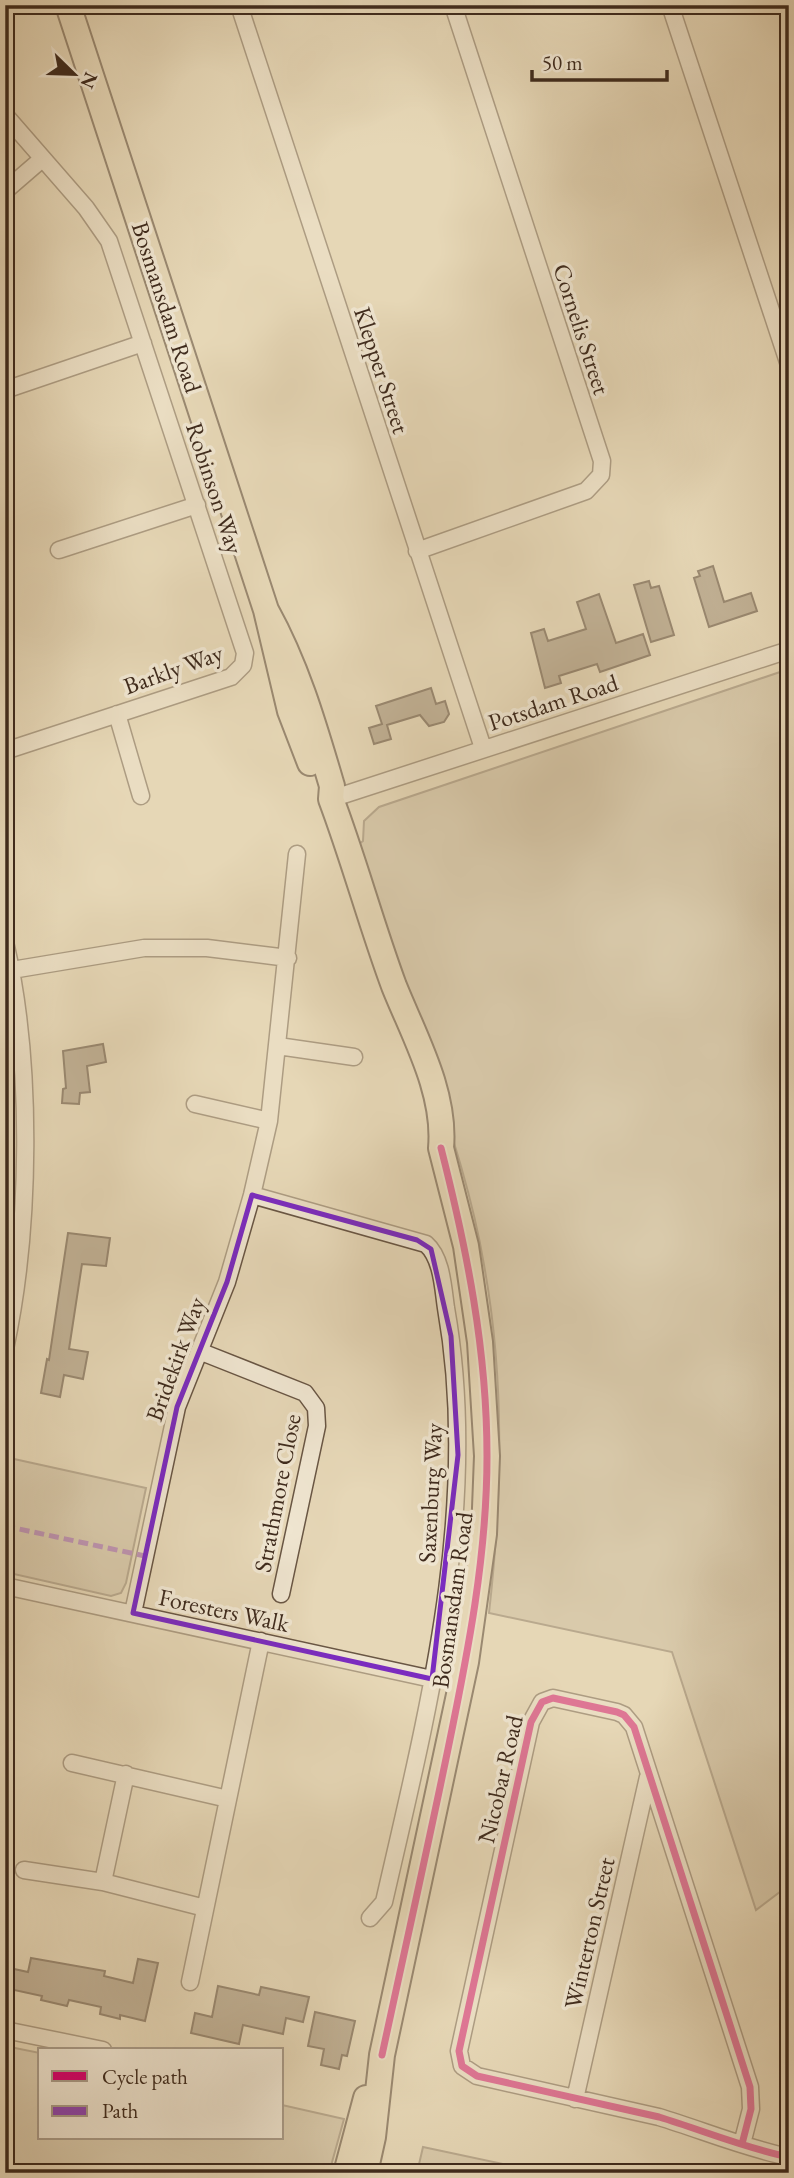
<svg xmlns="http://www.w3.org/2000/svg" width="794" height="2178" font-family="'EB Garamond',serif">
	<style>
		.green { fill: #caba9d; stroke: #84725d; stroke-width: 2 }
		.building { fill: #96846d; stroke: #3f2b1d; stroke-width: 2 }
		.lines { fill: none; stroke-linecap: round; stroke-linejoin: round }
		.street-casing { stroke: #695644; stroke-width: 19 }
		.primary-casing { stroke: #3f2b1d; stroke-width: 28 }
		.street { stroke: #efe5d0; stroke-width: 16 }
		.primary { stroke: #e6d7b7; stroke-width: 24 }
		.quiet { stroke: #8e44ad; stroke-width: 5; stroke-dasharray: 10 5; stroke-linecap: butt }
		.cycleway-casing { stroke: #efe5d0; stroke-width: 11 }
		.cycleway { stroke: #d6006c; stroke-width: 7 }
		.marked { fill: none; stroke: #7b2cbf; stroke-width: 5; stroke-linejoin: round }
		.labels { text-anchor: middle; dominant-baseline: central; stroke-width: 7; stroke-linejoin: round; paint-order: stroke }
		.street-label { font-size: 24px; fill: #3f2b1d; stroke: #efe5d0 }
	</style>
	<rect width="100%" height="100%" fill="#e6d7b7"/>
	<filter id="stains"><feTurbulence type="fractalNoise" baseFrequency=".00286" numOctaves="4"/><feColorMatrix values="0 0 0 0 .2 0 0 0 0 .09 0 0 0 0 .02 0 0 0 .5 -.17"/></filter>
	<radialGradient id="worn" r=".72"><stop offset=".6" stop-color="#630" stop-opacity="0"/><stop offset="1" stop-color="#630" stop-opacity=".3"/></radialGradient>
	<path class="green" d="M789,669V1885L756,1910L672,1652L489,1613C502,1497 505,1380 484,1265C473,1199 452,1135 431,1071C407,995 383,919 359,844L363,841L364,821L379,807Z
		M5,1457L146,1488L126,1583L121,1593L111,1596L5,1572Z
		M5,2046L40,2053V2138H282V2105L344,2119L329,2173H5Z
		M423,2147L545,2173H417Z"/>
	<path class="building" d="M713,566L724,602L751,593L757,611L709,627L694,578L700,576L698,571Z
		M649,581L651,588L659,586L674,635L651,642L634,585Z
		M599,594L616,643L643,634L650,655L600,672L597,664L559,676L561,683L545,688L531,633L544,629L548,641L586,629L577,602Z
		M431,688L436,704L445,701L449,714L444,722L429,726L420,715L387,725L391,739L374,744L369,728L382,724L376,706Z
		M103,1044L106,1062L87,1066L90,1092L80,1093L79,1104L62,1103L63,1089L66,1088L63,1051Z
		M68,1233L110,1238L106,1266L82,1264L69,1349L88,1352L83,1379L64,1375L60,1397L41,1393L47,1359L49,1360Z
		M31,1958L105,1971L104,1976L133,1983L138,1959L158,1963L145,2021L120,2015V2019L100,2014L101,2007L69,2000L67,2006L41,2000L42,1996L5,1988V1967L28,1972Z
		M218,1986L259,1995L261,1987L309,1997L303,2022L286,2018L283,2034L243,2025L239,2044L191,2033L195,2013L212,2017Z
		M315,2012L355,2021L347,2056L342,2055L339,2069L321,2065L324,2049L308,2046Z"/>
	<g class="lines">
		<g class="street-casing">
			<path id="street" d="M239,5L483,748
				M670,5L789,365
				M5,115L86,208L109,241L245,653L243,665L231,677L5,751
				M5,191L42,159
				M5,390L143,343
				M59,550L197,505
				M417,551L586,491L601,475L602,461L453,5
				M117,714L141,796
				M331,799L789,650
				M5,942C33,1062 31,1228 5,1349
				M12,970L144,948H207L288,958
				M278,1046L354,1057
				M195,1104L269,1121
				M252,1195L426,1244C442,1258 443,1288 446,1308C481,1506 428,1710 384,1902L370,1918
				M199,1351L305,1393L316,1408L317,1426L281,1594
				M5,1586L432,1679
				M133,1613L177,1407L227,1282L252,1195L269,1121L297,854
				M72,1763L228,1799
				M24,1870L103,1882L205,1908
				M103,1882L126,1774
				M190,1982L261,1641
				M5,2030L103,2050
				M575,2099L648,1777
				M742,2144L751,2109L750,2087L634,1727L624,1715L617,1712L553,1698L542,1702L531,1722L459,2051L462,2066L477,2076L659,2117C702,2130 744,2148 789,2157"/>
		</g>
		<g class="primary-casing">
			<path id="primary" d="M68,5L266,610L290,711L310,763
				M266,610C297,666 314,725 332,786L331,799C354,860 371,924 394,986C414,1036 446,1092 441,1148L466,1246L480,1342L487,1456L484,1534L466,1662L382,2055L373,2137L365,2173
				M346,2173L366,2098"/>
		</g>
		<use href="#street" class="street"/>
		<use href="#primary" class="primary"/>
		<path class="quiet" d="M5,1526L145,1556"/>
		<g class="cycleway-casing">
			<path id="cycleway" d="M382,2055C404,1953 427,1851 448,1749C468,1652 487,1556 487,1456C487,1350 467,1250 441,1148
				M742,2144L751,2109L750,2087L634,1727L624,1715L617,1712L553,1698L542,1702L531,1722L459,2051L462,2066L477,2076L659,2117C702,2130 744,2148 789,2157"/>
		</g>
		<use href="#cycleway" class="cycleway"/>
	</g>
	<path d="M0 0H794V2178H0ZM252,1195L417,1240L431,1249L451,1336L458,1455L432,1679L133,1613L177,1407L227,1282Z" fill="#e6d7b7" fill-opacity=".55" fill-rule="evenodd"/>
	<path class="marked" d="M252,1195L417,1240L431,1249L451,1336L458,1455L432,1679L133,1613L177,1407L227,1282Z"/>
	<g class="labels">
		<g class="street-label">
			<text transform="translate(167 307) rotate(72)">Bosmansdam Road</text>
			<text transform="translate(582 329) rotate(72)">Cornelis Street</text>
			<text transform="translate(382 370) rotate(72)">Klepper Street</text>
			<text transform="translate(215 488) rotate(72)">Robinson Way</text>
			<text transform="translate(173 669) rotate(-20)">Barkly Way</text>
			<text transform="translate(553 702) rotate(-18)">Potsdam Road</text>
			<text transform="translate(175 1359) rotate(-70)">Bridekirk Way</text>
			<text transform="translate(277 1493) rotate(-79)">Strathmore Close</text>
			<text transform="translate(430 1493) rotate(-87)">Saxenburg Way</text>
			<text transform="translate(452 1600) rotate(-82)">Bosmansdam Road</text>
			<text transform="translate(224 1610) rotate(12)">Foresters Walk</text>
			<text transform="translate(500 1779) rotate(-77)">Nicobar Road</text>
			<text transform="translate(589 1933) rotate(-77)">Winterton Street</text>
		</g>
	</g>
	<rect width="794" height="2178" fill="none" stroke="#e6d7b7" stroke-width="28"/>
	<rect x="7" y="7" width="780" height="2164" fill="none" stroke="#3f2b1d" stroke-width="3.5"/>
	<rect x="14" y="14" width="766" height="2150" fill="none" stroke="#3f2b1d" stroke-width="2"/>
	<rect x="38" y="2048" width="245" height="91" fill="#efe5d0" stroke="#a99b88" stroke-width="2"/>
	<rect x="52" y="2071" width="35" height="10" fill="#d6006c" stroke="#a99b88" stroke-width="2"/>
	<text x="102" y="2084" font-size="21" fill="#3f2b1d">Cycle path</text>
	<rect x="52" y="2106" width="35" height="10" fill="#8e44ad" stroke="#a99b88" stroke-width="2"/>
	<text x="102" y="2118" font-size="21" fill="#3f2b1d">Path</text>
	<g transform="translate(74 74) rotate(113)" stroke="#efe5d0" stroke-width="5" paint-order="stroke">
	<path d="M0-5L12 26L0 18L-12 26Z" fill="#3f2b1d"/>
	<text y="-10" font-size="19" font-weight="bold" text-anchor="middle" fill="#3f2b1d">N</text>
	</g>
	<path d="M532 70v10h135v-10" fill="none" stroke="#3f2b1d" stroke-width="3.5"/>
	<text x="542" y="70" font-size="21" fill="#3f2b1d" stroke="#efe5d0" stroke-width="5" paint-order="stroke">50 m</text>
	<rect width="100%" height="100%" filter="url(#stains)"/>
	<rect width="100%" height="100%" fill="url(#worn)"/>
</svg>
